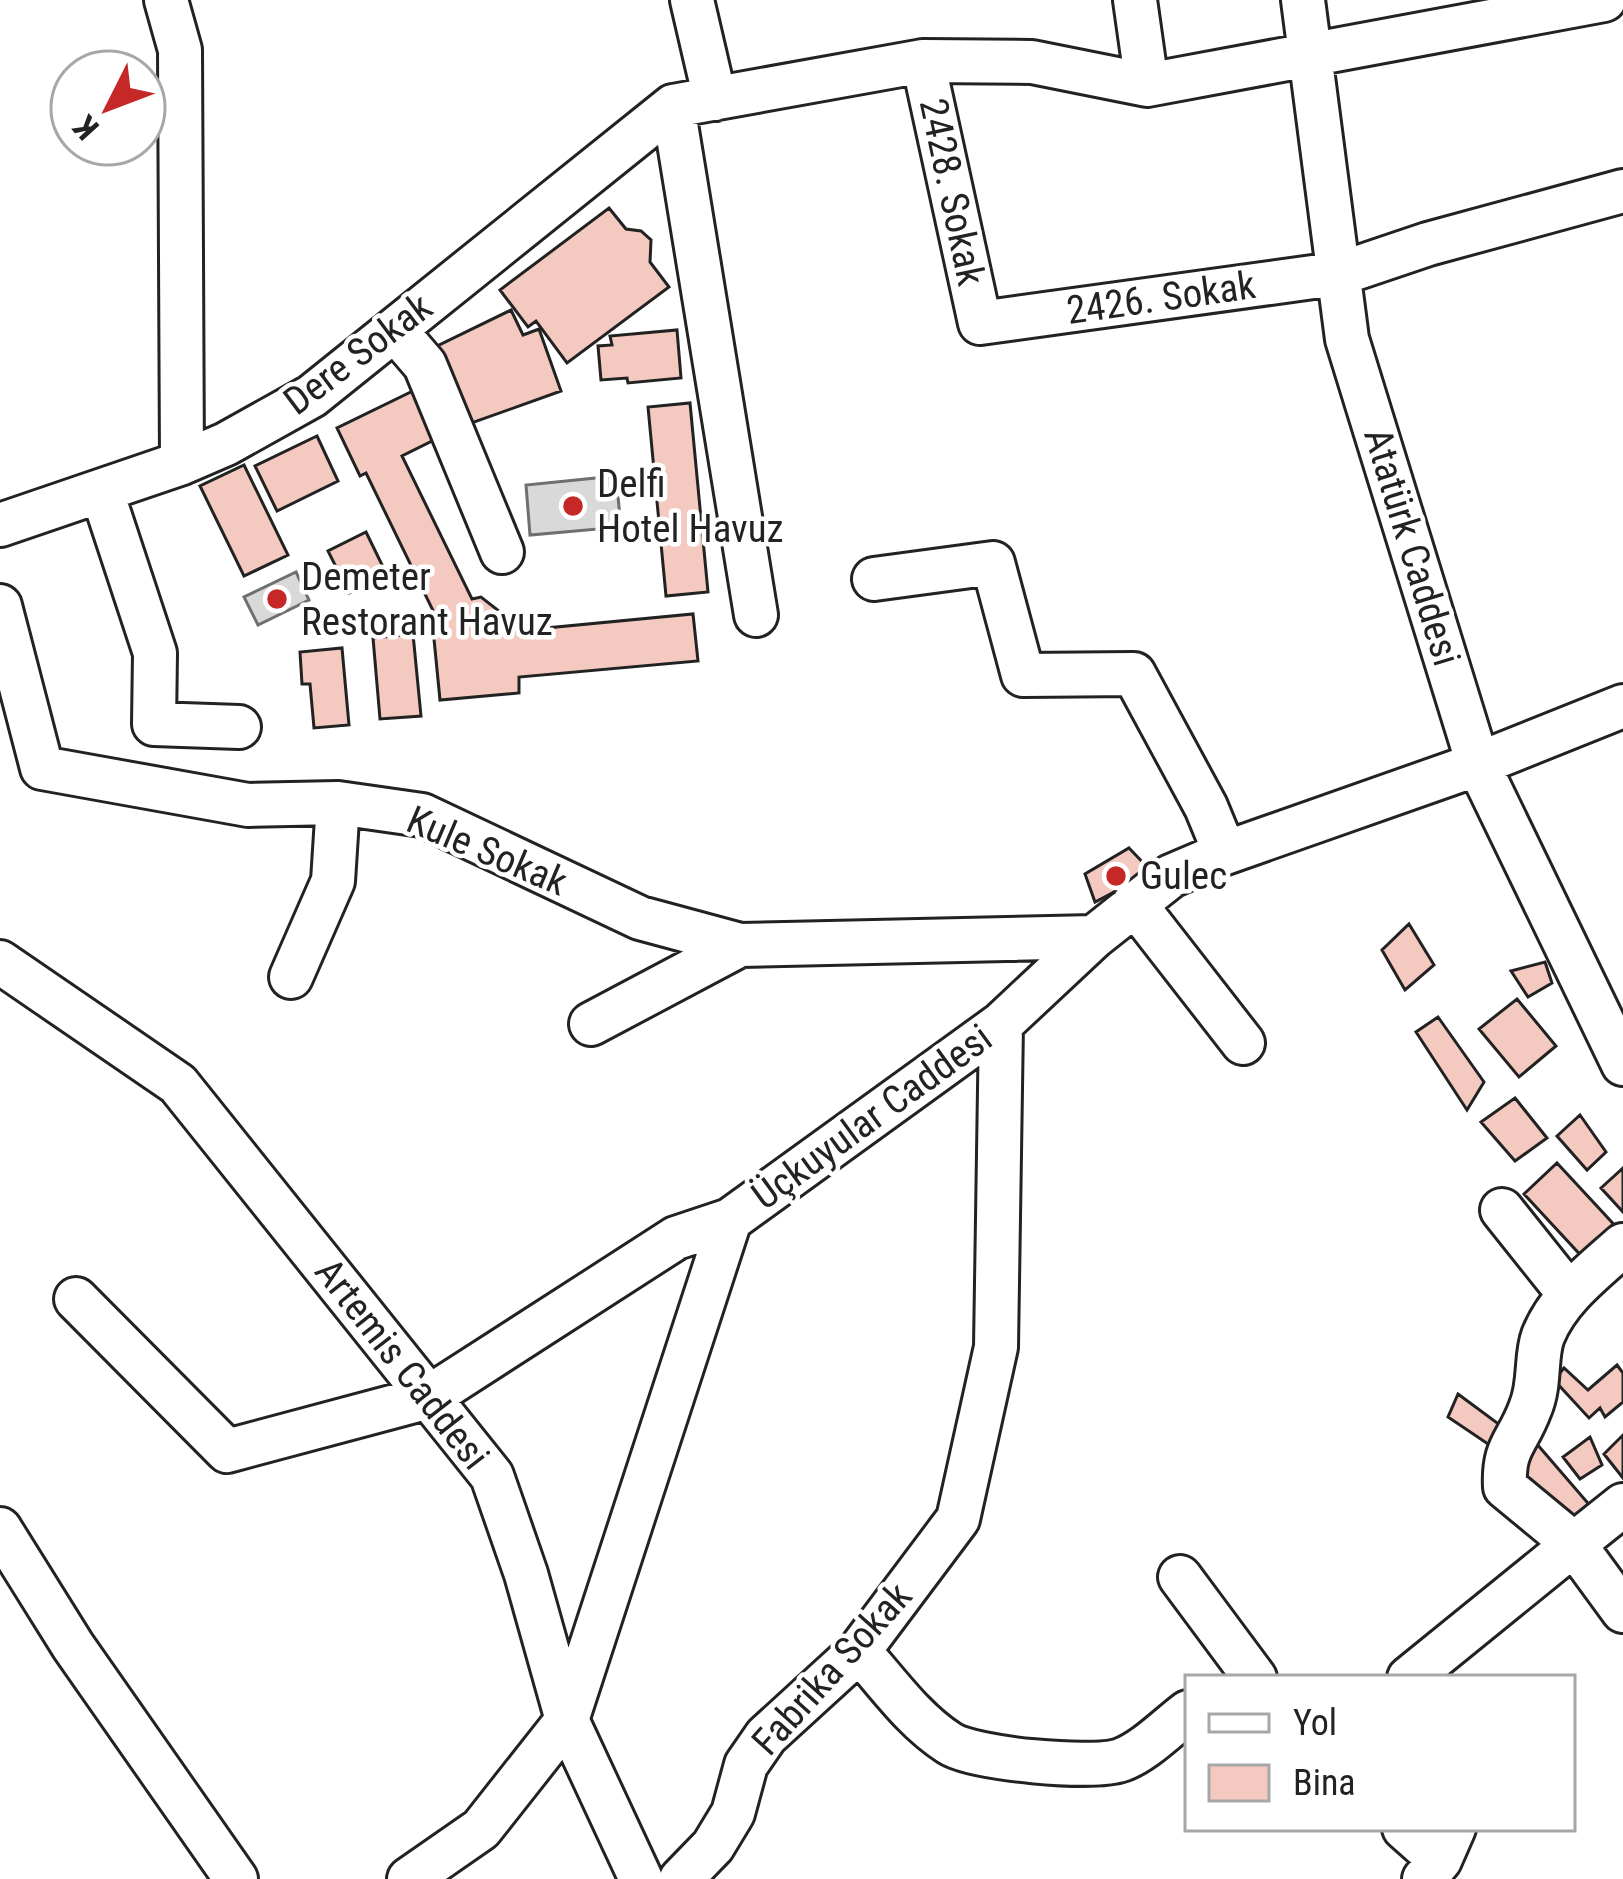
<svg xmlns="http://www.w3.org/2000/svg" width="1623" height="1879" font-family="'Roboto Condensed',sans-serif">
	<style>
		.water { fill: #d9d9d9; stroke: #6f6f6f; stroke-width: 3 }
		.building { fill: #f3c9c0; stroke: #222; stroke-width: 3 }
		.lines { fill: none; stroke-linecap: round; stroke-linejoin: round }
		.minor-casing { stroke: #222; stroke-width: 48 }
		.minor { stroke: #fff; stroke-width: 42 }
		.poi-dot { fill: #c62828; stroke: #fff; stroke-width: 4.5 }
		.labels { text-anchor: middle; dominant-baseline: central; stroke-width: 9; stroke-linejoin: round; paint-order: stroke }
		.street-label { font-size: 39px; fill: #222; stroke: #fff }
		.poi-label { font-size: 39px; fill: #222; stroke: #fff; text-anchor: start }
	</style>
	<rect width="100%" height="100%" fill="#fff"/>
	<path class="water" d="M616,476L621,527L530,535L526,485Z
		M296,572L309,600L258,625L244,597Z"/>
	<path class="building" d="M609,208L626,229L641,231L651,240L650,262L669,287L567,363L536,321L528,327L500,290Z
		M511,310L523,335L539,329L561,391L466,425L429,350Z
		M677,330L681,378L628,383L627,378L601,380L598,346L612,345L610,336Z
		M419,388L442,436L402,456L472,599L481,597L513,622L514,631L693,614L698,661L519,677V693L440,700L433,629H442L366,473L360,476L337,428Z
		M690,403L708,592L666,596L648,407Z
		M317,436L338,481L277,511L255,466Z
		M244,465L288,555L244,576L200,486Z
		M366,532L387,575L349,593L328,551Z
		M413,634L421,716L380,719L373,638Z
		M342,648L349,725L314,728L310,684H302L300,652Z
		M1129,848L1152,872L1095,902L1085,874Z
		M1409,924L1434,965L1405,990L1382,950Z
		M1545,962L1552,983L1528,997L1511,971Z
		M1517,999L1556,1046L1519,1077L1479,1029Z
		M1438,1017L1484,1082L1467,1110L1416,1032Z
		M1515,1098L1547,1138L1515,1161L1481,1122Z
		M1580,1115L1606,1152L1587,1170L1557,1136Z
		M1557,1163L1620,1231L1587,1262L1524,1194Z
		M1623,1168V1212L1601,1188Z
		M1617,1365L1623,1373V1402L1605,1417L1600,1408L1589,1418L1554,1380L1564,1368L1588,1390Z
		M1458,1394L1504,1428L1491,1446L1448,1417Z
		M1623,1435V1478L1604,1454Z
		M1530,1436L1593,1509L1566,1531L1511,1466Z
		M1590,1437L1602,1465L1580,1479L1563,1457Z"/>
	<g class="lines">
		<g class="minor-casing">
			<path id="minor" d="M166,0L180,50L182,463
				M692,0L715,99
				M1135,0L1147,85
				M1303,0L1347,339L1478,764L1623,1064
				M923,61L980,323L1342,273L1428,244L1623,191
				M673,106L756,615
				M395,330L425,365L502,552
				M102,492L155,653L154,724L239,727
				M0,525L182,463L226,444L312,396L673,106L923,61L1032,62L1147,85L1604,0
				M874,579L993,563L1023,675L1134,674L1206,807L1225,853
				M0,606L42,768L248,805L338,803L422,815L640,918L740,945L1094,937
				M1134,903L1243,1043
				M0,962L178,1084L492,1476L526,1574L567,1720L641,1879
				M291,977L333,881L338,803
				M591,1024L740,945
				M1502,1210L1569,1294
				M76,1299L227,1451L429,1397L676,1238L730,1220
				M1623,1505L1574,1544L1623,1611
				M0,1529L73,1646L236,1879
				M1180,1577L1255,1678
				M859,1651C887,1682 913,1720 949,1743C973,1759 1093,1770 1121,1760C1144,1752 1168,1727 1188,1712
				M1409,1678L1574,1544L1505,1487C1503,1446 1517,1444 1530,1409C1541,1384 1535,1357 1543,1336C1558,1298 1594,1271 1623,1245
				M1404,1828L1440,1860
				M409,1879L481,1829L567,1720L730,1220L1001,1024L1094,937L1171,876L1225,853L1478,764L1623,706
				M681,1879L713,1846L733,1813L746,1765L766,1736L859,1651L958,1519L996,1347L1001,1024
				M1424,1879L1440,1860L1454,1828"/>
		</g>
		<use href="#minor" class="minor"/>
	</g>
	<g class="poi-dot">
		<circle cx="573" cy="506" r="12"/>
		<circle cx="277" cy="599" r="12"/>
		<circle cx="1116" cy="876" r="12"/>
	</g>
	<g class="labels">
		<g class="street-label">
			<text transform="translate(952 192) rotate(78)">2428. Sokak</text>
			<text transform="translate(1161 298) rotate(-8)">2426. Sokak</text>
			<text transform="translate(358 354) rotate(-37)">Dere Sokak</text>
			<text transform="translate(1412 547) rotate(73)">Atatürk Caddesi</text>
			<text transform="translate(487 851) rotate(23)">Kule Sokak</text>
			<text transform="translate(872 1117) rotate(-36)">Üçkuyular Caddesi</text>
			<text transform="translate(402 1364) rotate(52)">Artemis Caddesi</text>
			<text transform="translate(832 1669) rotate(-48)">Fabrika Sokak</text>
		</g>
		<g class="poi-label">
			<text x="597" y="484">Delfi<tspan x="597" dy="45">Hotel Havuz</tspan></text>
			<text x="301" y="577">Demeter<tspan x="301" dy="45">Restorant Havuz</tspan></text>
			<text x="1140" y="876">Gulec</text>
		</g>
	</g>
	<rect x="1185" y="1675" width="390" height="156" fill="#ffffff" stroke="#a7a7a7" stroke-width="3"/>
	<rect x="1209" y="1714" width="60" height="18" fill="#ffffff" stroke="#a7a7a7" stroke-width="3"/>
	<text x="1293" y="1735" font-size="36" fill="#222222">Yol</text>
	<rect x="1209" y="1765" width="60" height="36" fill="#f3c9c0" stroke="#a7a7a7" stroke-width="3"/>
	<text x="1293" y="1795" font-size="36" fill="#222222">Bina</text>
	<g transform="translate(108 108) rotate(228)"><circle r="57" fill="#ffffff" stroke="#a7a7a7" stroke-width="3"/>
	<path d="M0-9L21 45L0 30L-21 45Z" fill="#c62828"/>
	<text y="-18" font-size="33" font-weight="bold" text-anchor="middle" fill="#222222">K</text>
	</g>
</svg>
